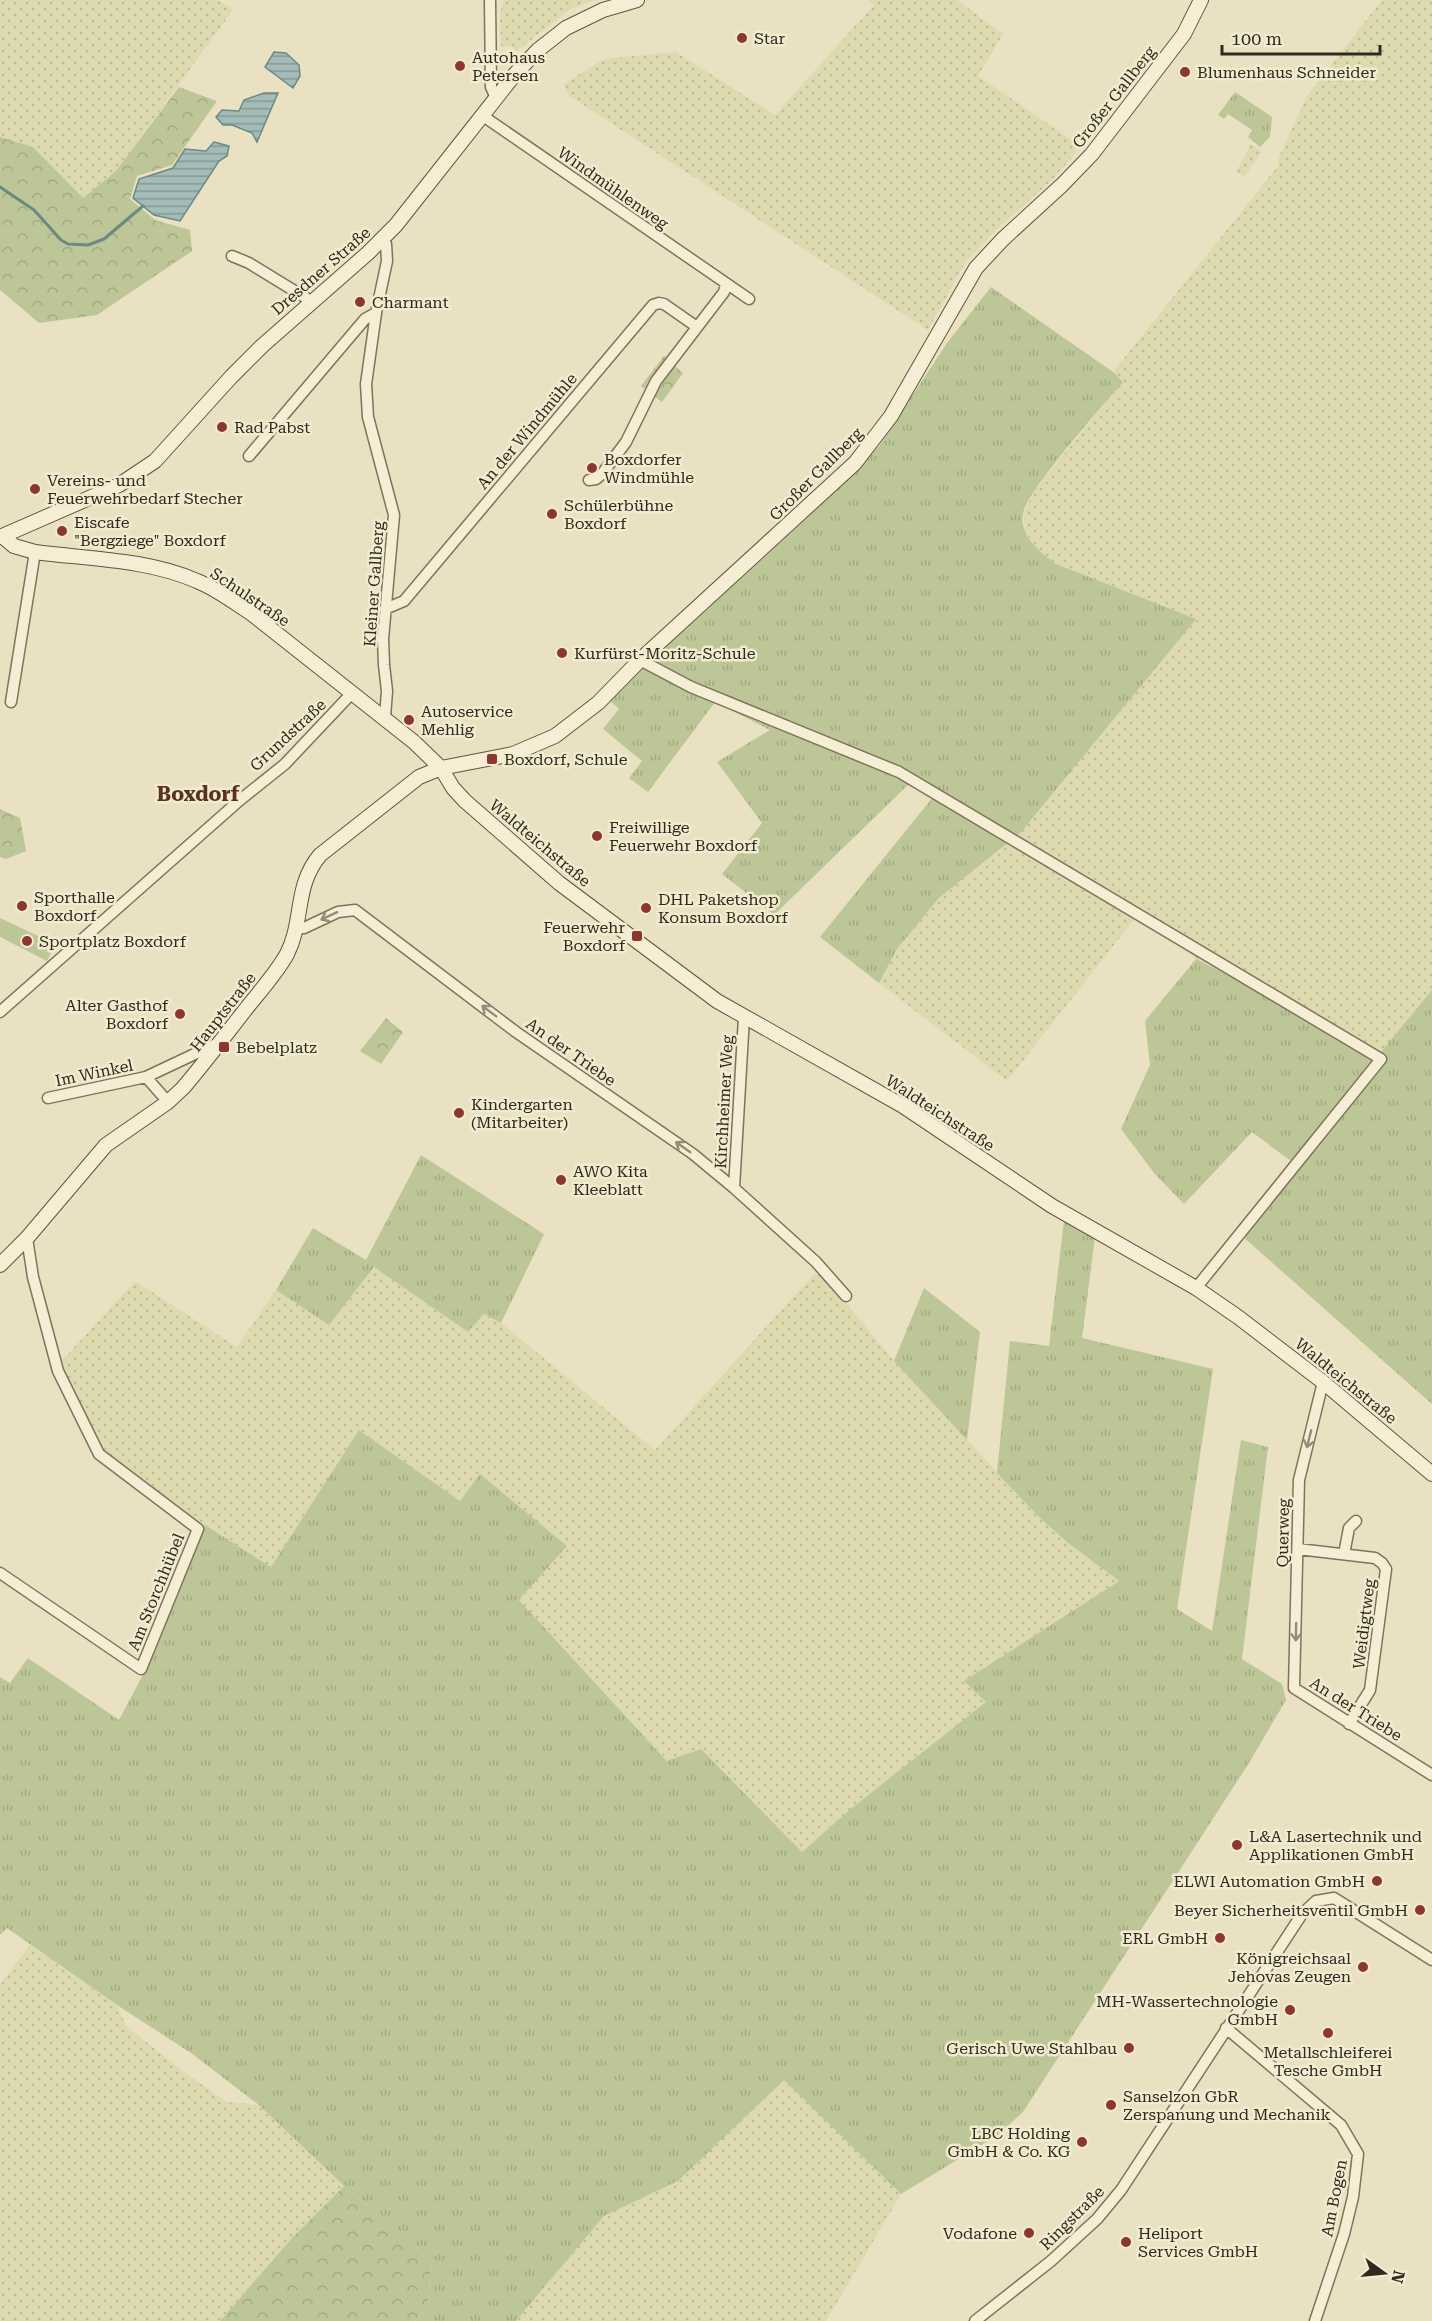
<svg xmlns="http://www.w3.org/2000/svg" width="1432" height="2321" font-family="'Roboto Serif',serif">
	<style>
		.farmland { fill: url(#farmland-dots) }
		.grass { fill: url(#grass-tufts) }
		.forest { fill: url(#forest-crowns) }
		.pitch { fill: #bdc697 }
		.water { fill: url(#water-rules); stroke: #6c8984; stroke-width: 1.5 }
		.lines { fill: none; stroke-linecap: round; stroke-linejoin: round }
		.stream { stroke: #6c8984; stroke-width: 3 }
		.street-casing { stroke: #81725b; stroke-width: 13 }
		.secondary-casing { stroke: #63533e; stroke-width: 16 }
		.street { stroke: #f5eed4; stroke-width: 10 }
		.secondary { stroke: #f5eed4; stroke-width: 14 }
		.oneway { stroke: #948c79 }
		.poi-dot { fill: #8b3730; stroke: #f1ebd0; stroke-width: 2 }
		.labels { text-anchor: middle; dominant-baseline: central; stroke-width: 5; stroke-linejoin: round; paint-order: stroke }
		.poi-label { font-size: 16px; fill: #32291e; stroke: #f1ebd0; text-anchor: start }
		.street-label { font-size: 16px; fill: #32291e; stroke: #f1ebd0 }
		.quarter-label { font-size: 20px; font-weight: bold; fill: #5b3221; stroke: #f1ebd0 }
	</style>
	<defs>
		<pattern id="farmland-dots" width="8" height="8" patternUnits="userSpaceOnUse" patternTransform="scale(1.5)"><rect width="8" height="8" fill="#dedab0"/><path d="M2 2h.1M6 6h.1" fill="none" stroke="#bfbb97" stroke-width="1.8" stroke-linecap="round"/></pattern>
		<pattern id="grass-tufts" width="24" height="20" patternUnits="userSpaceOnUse" patternTransform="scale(1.5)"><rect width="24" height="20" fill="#bdc697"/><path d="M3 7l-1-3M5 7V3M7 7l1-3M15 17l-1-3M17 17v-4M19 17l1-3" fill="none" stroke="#a3aa82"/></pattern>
		<pattern id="forest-crowns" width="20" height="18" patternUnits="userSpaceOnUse" patternTransform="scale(1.5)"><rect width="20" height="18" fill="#bdc697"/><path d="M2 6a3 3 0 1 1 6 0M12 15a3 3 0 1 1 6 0" fill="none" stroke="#a3aa82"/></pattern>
		<pattern id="water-rules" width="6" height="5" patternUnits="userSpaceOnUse" patternTransform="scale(1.5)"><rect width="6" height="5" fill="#a4bcb7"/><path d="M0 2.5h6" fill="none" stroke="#869994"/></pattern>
	</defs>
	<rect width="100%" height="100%" fill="#e9e1c2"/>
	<path class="farmland" d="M0,0H218L233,10L116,171L82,198L33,147L0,137Z
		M504,0H595L572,8L517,51L511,46L501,47L500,12Z
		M868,0H957L1003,34L978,76L1073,141L1076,153L1052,180L996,230L965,263L928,330L568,95L564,84L604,59L676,52L775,115L874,5Z
		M1382,0H1432V990L1381,1052L1196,959L1140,912L1007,1081L879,983L897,949L939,898L1021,832L1056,564L1038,551L1026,533L1023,513L1035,490L1122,382L1113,372L1278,166L1279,157L1308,94Z
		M1251,144L1262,152L1244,177L1236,172Z
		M374,1267L468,1332L484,1314L501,1323L655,1450L814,1274L824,1276L894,1361L1040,1518L1067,1542L1119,1581L965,1681L986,1702L853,1807L802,1852L702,1750L668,1761L519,1600L567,1546L480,1475L460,1501L359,1430L271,1567L205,1525L101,1452L60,1363L135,1281L237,1347L276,1290L329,1325Z
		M30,1945L117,2005L126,2026L188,2075L227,2102L259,2105L344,2186L292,2238L220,2321H0V1984Z
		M784,2079L901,2194L826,2321H516L604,2216L678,2181Z"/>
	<path class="grass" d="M1235,92L1272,117L1270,137L1260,147L1248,137L1252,130L1228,114L1224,119L1218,115Z
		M991,287L1113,372L1123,382C1104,404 1027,491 1023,513C1019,536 1041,553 1056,564L1196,619L1021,832L939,898L897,949L879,983L820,937L933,797L909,784L774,915L722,874L762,823L717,762L770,730L715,702L648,792L629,778L642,761L603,729L619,709L609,700L641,667L708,698L649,661L825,500L879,446L947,343Z
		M1196,959L1381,1052L1432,990V1404L1242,1236L1291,1161L1252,1132L1184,1204L1155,1174L1121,1129L1150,1065L1145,1021Z
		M421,1155L544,1234L501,1323L484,1314L468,1332L374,1267L329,1325L276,1290L313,1228L366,1260Z
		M1064,1221L1095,1237L1082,1338L1213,1369L1177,1609L1212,1631L1241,1440L1268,1447L1242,1659L1282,1684L1286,1700L1249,1763L1023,2112L998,2135L901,2194L784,2080L678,2181L604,2216L516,2321H415L428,2306L431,2262L344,2186L259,2105L191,2053L117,2005L7,1928L0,1935V1677L10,1683L28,1658L119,1720L146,1669L205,1525L271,1567L359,1430L460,1501L480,1474L567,1546L519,1600L667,1761L701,1749L802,1852L853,1807L986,1702L964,1681L1119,1581L1067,1542L1040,1518L997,1473L1010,1341L1049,1346Z
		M924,1288L980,1332L967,1440L894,1361Z"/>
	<path class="forest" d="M179,87L217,101L172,165L137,176L130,199L155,220L190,230L192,251L97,315L39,323L0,290V137L33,147L83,198L116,171Z
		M664,356L683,373L662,402L641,386Z
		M0,809L20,818L26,851L6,859L0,857Z
		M386,1018L403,1032L381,1064L360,1051Z
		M344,2186L431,2262L428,2306L415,2321H220L292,2238Z"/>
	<path class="pitch" d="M0,918L55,944L47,961L0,937Z"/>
	<path class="water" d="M274,52L286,53L299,65L300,76L293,88L265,67Z
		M264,93H278L257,142L252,133L232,125H223L216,117L222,110L239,111L244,100Z
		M214,142L229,146L227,156L219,161L180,221L154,215L133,198L139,179L173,168L185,149L206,151Z"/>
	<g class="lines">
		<path class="stream" d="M0,187L34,210L61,240L68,244L88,245L104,239L143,206"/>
		<g class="street-casing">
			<path id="street" d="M490,0L491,87L496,98
				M483,116L749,299
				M383,238L386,244L387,261L376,313L366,384L368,417L394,515L383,639L384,665L387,691L385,717
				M232,256L249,263L311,301
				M249,456L365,319L376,313
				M589,480L596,479L602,474L626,442L656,381L724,292L726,284
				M385,609L404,601L653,305L659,303L664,304L697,327
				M640,660L691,687L899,772L1381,1059L1196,1288
				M11,702L35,552
				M295,928H304L338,912L355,910L516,1032L693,1154L734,1188L816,1262L846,1296
				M0,1012L240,800L285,764L352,693
				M48,1098L146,1077
				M168,1102L146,1077L218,1043
				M734,1188L744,1017
				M1323,1382L1299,1480L1294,1688L1432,1775
				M1298,1549L1375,1558L1382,1563L1386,1569L1370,1690L1349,1724
				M1344,1554L1349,1528L1356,1521
				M0,1573L141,1669L198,1529L99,1454L58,1371L33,1277L27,1238
				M1226,2028L1341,2125L1358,2154L1353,2197L1344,2234L1315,2321
				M975,2321L1051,2261L1097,2219L1121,2190L1302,1914L1316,1901L1334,1898L1432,1960"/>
		</g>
		<g class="secondary-casing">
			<path id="secondary" d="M2,536L14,546L35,552C88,559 147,559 197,581C217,589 235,603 252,614L414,742L441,768L453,788L465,801L559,883L717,1001L903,1106L1052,1206L1196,1288L1238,1317L1323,1382L1432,1474
				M0,537L119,485L155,461L231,377L262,346L368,253L396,225L515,74L538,50L566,28L603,10L637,0
				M0,1265L27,1238L106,1145L168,1102L183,1088C206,1061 227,1033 249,1005C262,989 277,972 287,954C304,921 294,886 320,855L419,777L441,768L513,754L555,736L598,703L640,660L855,463L891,416L976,268L1003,239L1062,185L1092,154L1184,34L1201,0"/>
		</g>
		<use href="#street" class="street"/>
		<use href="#secondary" class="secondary"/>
	</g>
	<defs><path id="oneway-shaft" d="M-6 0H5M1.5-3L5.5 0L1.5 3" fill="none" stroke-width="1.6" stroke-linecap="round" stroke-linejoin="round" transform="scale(1.5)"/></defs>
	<g class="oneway">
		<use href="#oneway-shaft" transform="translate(329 916) rotate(155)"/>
		<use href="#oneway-shaft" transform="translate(489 1011) rotate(-143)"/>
		<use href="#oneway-shaft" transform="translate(683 1147) rotate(-145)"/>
		<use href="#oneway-shaft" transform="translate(1309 1439) rotate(104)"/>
		<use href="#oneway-shaft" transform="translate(1296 1632) rotate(91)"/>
	</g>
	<g class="poi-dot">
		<circle cx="742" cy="38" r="6"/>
		<circle cx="460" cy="66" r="6"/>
		<circle cx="1185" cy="72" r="6"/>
		<circle cx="360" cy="302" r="6"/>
		<circle cx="222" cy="427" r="6"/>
		<circle cx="592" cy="468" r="6"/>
		<circle cx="35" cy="489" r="6"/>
		<circle cx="552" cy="514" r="6"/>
		<circle cx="62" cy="531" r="6"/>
		<circle cx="562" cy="653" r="6"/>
		<circle cx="409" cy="720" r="6"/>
		<rect x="486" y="753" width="12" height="12" rx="3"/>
		<circle cx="597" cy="836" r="6"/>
		<circle cx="22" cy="906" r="6"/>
		<circle cx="646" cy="908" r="6"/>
		<rect x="631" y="930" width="12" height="12" rx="3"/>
		<circle cx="27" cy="941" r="6"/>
		<circle cx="180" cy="1014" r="6"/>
		<rect x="218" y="1041" width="12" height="12" rx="3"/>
		<circle cx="459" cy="1113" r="6"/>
		<circle cx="561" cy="1180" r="6"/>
		<circle cx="1237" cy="1845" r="6"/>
		<circle cx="1377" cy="1881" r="6"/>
		<circle cx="1420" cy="1910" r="6"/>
		<circle cx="1220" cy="1938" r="6"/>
		<circle cx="1363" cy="1967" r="6"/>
		<circle cx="1290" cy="2010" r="6"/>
		<circle cx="1328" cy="2033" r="6"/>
		<circle cx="1129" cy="2048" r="6"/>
		<circle cx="1111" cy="2105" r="6"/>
		<circle cx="1082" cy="2142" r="6"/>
		<circle cx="1029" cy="2233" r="6"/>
		<circle cx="1126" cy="2242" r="6"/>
	</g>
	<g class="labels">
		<g class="poi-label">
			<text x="754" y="38">Star</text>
			<text x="472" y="57">Autohaus<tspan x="472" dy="18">Petersen</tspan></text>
			<text x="1197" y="72">Blumenhaus Schneider</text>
			<text x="372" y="302">Charmant</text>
			<text x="234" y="427">Rad Pabst</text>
			<text x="604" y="459">Boxdorfer<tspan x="604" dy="18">Windmühle</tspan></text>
			<text x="47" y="480">Vereins- und<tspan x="47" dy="18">Feuerwehrbedarf Stecher</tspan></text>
			<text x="564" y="505">Schülerbühne<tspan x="564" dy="18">Boxdorf</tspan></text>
			<text x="74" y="522">Eiscafe<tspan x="74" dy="18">"Bergziege" Boxdorf</tspan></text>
			<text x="574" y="653">Kurfürst-Moritz-Schule</text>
			<text x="421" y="711">Autoservice<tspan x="421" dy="18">Mehlig</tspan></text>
			<text x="504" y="759">Boxdorf, Schule</text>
			<text x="609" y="827">Freiwillige<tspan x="609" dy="18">Feuerwehr Boxdorf</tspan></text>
			<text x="34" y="897">Sporthalle<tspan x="34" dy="18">Boxdorf</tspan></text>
			<text x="658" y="899">DHL Paketshop<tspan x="658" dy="18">Konsum Boxdorf</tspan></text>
			<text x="625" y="927" text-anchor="end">Feuerwehr<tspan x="625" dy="18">Boxdorf</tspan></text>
			<text x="39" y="941">Sportplatz Boxdorf</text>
			<text x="168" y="1005" text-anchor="end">Alter Gasthof<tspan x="168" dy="18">Boxdorf</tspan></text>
			<text x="236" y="1047">Bebelplatz</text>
			<text x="471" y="1104">Kindergarten<tspan x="471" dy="18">(Mitarbeiter)</tspan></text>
			<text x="573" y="1171">AWO Kita<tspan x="573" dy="18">Kleeblatt</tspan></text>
			<text x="1249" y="1836">L&amp;A Lasertechnik und<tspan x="1249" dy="18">Applikationen GmbH</tspan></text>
			<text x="1365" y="1881" text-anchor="end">ELWI Automation GmbH</text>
			<text x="1408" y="1910" text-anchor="end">Beyer Sicherheitsventil GmbH</text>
			<text x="1208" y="1938" text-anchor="end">ERL GmbH</text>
			<text x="1351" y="1958" text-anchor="end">Königreichsaal<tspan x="1351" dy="18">Jehovas Zeugen</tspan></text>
			<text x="1278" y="2001" text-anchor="end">MH-Wassertechnologie<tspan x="1278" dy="18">GmbH</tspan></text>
			<text x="1117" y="2048" text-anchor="end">Gerisch Uwe Stahlbau</text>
			<text x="1328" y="2052" text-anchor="middle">Metallschleiferei<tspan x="1328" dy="18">Tesche GmbH</tspan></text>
			<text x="1123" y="2096">Sanselzon GbR<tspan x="1123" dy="18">Zerspanung und Mechanik</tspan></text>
			<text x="1070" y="2133" text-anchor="end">LBC Holding<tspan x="1070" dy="18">GmbH &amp; Co. KG</tspan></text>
			<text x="1017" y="2233" text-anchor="end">Vodafone</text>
			<text x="1138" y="2233">Heliport<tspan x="1138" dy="18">Services GmbH</tspan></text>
		</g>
		<g class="street-label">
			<text transform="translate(1114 97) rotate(-52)">Großer Gallberg</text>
			<text transform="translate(613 188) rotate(35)">Windmühlenweg</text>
			<text transform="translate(321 271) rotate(-41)">Dresdner Straße</text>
			<text transform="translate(527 431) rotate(-50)">An der Windmühle</text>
			<text transform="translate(816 474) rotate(-45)">Großer Gallberg</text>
			<text transform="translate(374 584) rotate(-86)">Kleiner Gallberg</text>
			<text transform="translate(250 597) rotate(34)">Schulstraße</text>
			<text transform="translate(288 735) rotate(-43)">Grundstraße</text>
			<text transform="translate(540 843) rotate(40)">Waldteichstraße</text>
			<text transform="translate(223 1012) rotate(-52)">Hauptstraße</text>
			<text transform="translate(571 1052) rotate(35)">An der Triebe</text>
			<text transform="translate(94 1073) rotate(-12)">Im Winkel</text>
			<text transform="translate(724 1102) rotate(-87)">Kirchheimer Weg</text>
			<text transform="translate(940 1113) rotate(33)">Waldteichstraße</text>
			<text transform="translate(1346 1381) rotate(39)">Waldteichstraße</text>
			<text transform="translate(1283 1533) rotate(-89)">Querweg</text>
			<text transform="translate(156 1592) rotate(-68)">Am Storchhübel</text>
			<text transform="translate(1364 1624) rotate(-83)">Weidigtweg</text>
			<text transform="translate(1356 1709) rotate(32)">An der Triebe</text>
			<text transform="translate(1334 2198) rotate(-79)">Am Bogen</text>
			<text transform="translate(1072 2218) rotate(-45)">Ringstraße</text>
		</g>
		<g class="quarter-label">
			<text x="198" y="794">Boxdorf</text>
		</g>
	</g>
	<g transform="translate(1384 2273) rotate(105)" stroke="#f1ebd0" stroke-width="4.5" paint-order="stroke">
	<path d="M0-4.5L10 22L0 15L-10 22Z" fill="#32291e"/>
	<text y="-9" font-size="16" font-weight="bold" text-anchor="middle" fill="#32291e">N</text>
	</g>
	<path d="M1222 45v9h158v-9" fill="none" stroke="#32291e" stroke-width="3"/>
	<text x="1231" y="45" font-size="18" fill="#32291e" stroke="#f1ebd0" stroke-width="4.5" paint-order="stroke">100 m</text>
</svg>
